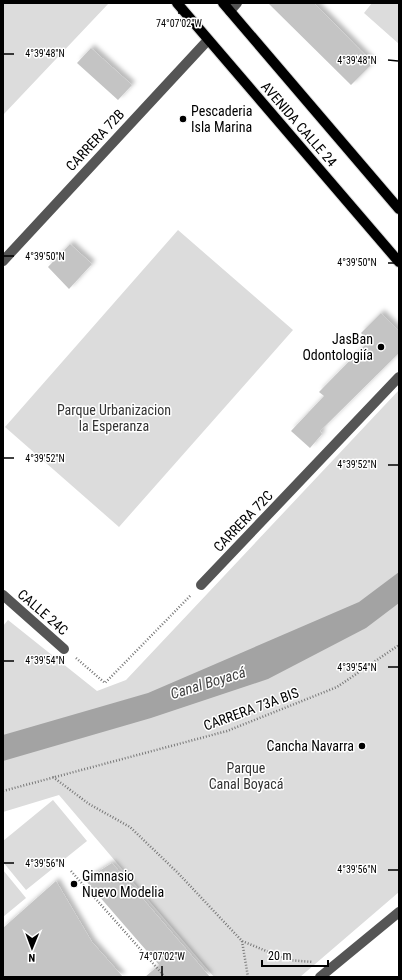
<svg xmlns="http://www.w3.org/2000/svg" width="402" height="980" font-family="'Roboto Condensed',sans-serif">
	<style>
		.green { fill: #dcdcdc }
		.water { fill: #a3a3a3 }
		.building { fill: #c4c4c4; filter: url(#shadow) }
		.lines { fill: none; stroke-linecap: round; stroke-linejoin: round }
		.major-casing { stroke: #dbdbdb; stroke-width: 12 }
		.path { stroke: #777; stroke-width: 2.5; stroke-dasharray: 1 2; stroke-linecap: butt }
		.minor { stroke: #555; stroke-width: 10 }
		.major { stroke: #000; stroke-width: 10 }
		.ticks { fill: none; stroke: #000; stroke-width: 1.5 }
		.poi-dot { fill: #000; stroke: #fff; stroke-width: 1.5 }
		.labels { text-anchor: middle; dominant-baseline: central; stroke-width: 3; stroke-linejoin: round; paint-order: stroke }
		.poi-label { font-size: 14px; fill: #000; stroke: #fff; text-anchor: start }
		.street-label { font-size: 14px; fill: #000; stroke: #fff }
		.park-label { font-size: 14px; fill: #333; stroke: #fff }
		.water-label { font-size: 15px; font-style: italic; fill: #444; stroke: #fff }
		.ticks-label { font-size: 10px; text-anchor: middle; fill: #000; stroke: #fff; stroke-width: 3; stroke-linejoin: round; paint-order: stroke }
	</style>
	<defs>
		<filter id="shadow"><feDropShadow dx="3.5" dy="-3.5" stdDeviation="2" flood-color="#0004"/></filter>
	</defs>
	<rect width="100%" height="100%" fill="#fff"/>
	<path class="green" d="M3,3H109L3,115Z
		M372,3H399V44L364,13Z
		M178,230L293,330L119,527L5,427Z
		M399,390V892L300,977H214L59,795L3,812V626L8,620L97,691L126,680Z
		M53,800L87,841L26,890L3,862V841Z
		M3,870L26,898L3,917Z"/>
	<path class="water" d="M399,572V603L366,628L268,679L151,718L3,761V735L148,693L359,602Z"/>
	<path class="building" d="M268,3H314L373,63L351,85Z
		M91,48L132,85L118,100L77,63Z
		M70,244L92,264L69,289L48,267Z
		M381,313L399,331V353L320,431L322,434L310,448L291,431L324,396L319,392L369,341L361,333Z
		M112,863L186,949L210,977H145L159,965L85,880Z
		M56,881L92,942L123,977H3V928Z"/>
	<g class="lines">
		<g class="major-casing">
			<path id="major" d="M177,3L399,262
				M223,3L399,209"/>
		</g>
		<path class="path" d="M76,658L105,683L191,595
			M53,777L89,804L130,827L178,873L242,941L288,960L313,962
			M3,791L227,731L337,687L399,645
			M71,871L165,977
			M242,941L248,977"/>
		<path class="minor" d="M230,11L237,3
			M3,261L208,40
			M201,585L399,377
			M3,595L64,649
			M320,977L399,912"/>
		<use href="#major" class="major"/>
	</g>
	<path class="ticks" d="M179,14V4M4,54H14M388,60L398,61M4,256H14M388,263H398M4,458H14M388,465H398M4,661H14M388,667H398M4,863H14M388,870H398M162,976V966"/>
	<g class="poi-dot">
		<circle cx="183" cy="119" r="4"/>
		<circle cx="381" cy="347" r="4"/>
		<circle cx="362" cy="746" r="4"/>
		<circle cx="74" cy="884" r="4"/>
	</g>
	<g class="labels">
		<g class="poi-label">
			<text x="191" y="111">Pescaderia<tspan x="191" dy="16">Isla Marina</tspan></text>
			<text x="373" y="339" text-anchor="end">JasBan<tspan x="373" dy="16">Odontologiía</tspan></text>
			<text x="354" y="746" text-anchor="end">Cancha Navarra</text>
			<text x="82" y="876">Gimnasio<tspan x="82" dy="16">Nuevo Modelia</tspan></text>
		</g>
		<g class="street-label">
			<text transform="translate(299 124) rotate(49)">AVENIDA CALLE 24</text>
			<text transform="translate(95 140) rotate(-47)">CARRERA 72B</text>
			<text transform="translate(243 521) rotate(-46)">CARRERA 72C</text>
			<text transform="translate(43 612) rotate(41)">CALLE 24C</text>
			<text transform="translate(251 709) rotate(-20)">CARRERA 73A BIS</text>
		</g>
		<g class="park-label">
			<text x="114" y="410">Parque Urbanizacion<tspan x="114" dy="16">la Esperanza</tspan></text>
			<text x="246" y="768">Parque<tspan x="246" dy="16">Canal Boyacá</tspan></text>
		</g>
		<g class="water-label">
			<text transform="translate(208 683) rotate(-17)">Canal Boyacá</text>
		</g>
	</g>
	<g class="ticks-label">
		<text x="179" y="27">74°07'02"W</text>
		<text x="45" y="57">4°39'48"N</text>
		<text x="357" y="64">4°39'48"N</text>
		<text x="45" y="260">4°39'50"N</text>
		<text x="357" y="266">4°39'50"N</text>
		<text x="45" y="462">4°39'52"N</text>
		<text x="357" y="468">4°39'52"N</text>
		<text x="45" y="664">4°39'54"N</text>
		<text x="357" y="671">4°39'54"N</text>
		<text x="45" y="867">4°39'56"N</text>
		<text x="357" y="873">4°39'56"N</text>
		<text x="162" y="960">74°07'02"W</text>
	</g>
	<rect width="402" height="980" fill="none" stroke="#000000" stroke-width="8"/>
	<g transform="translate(32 948) rotate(181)" stroke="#ffffff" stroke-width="3" paint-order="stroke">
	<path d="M0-3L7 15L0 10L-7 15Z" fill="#000000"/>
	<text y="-6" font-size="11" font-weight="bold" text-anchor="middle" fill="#000000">N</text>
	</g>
	<path d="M262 960v6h66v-6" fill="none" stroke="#000000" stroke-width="2"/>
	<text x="268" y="960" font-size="12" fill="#000000" stroke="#ffffff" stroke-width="3" paint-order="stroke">20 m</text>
</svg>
